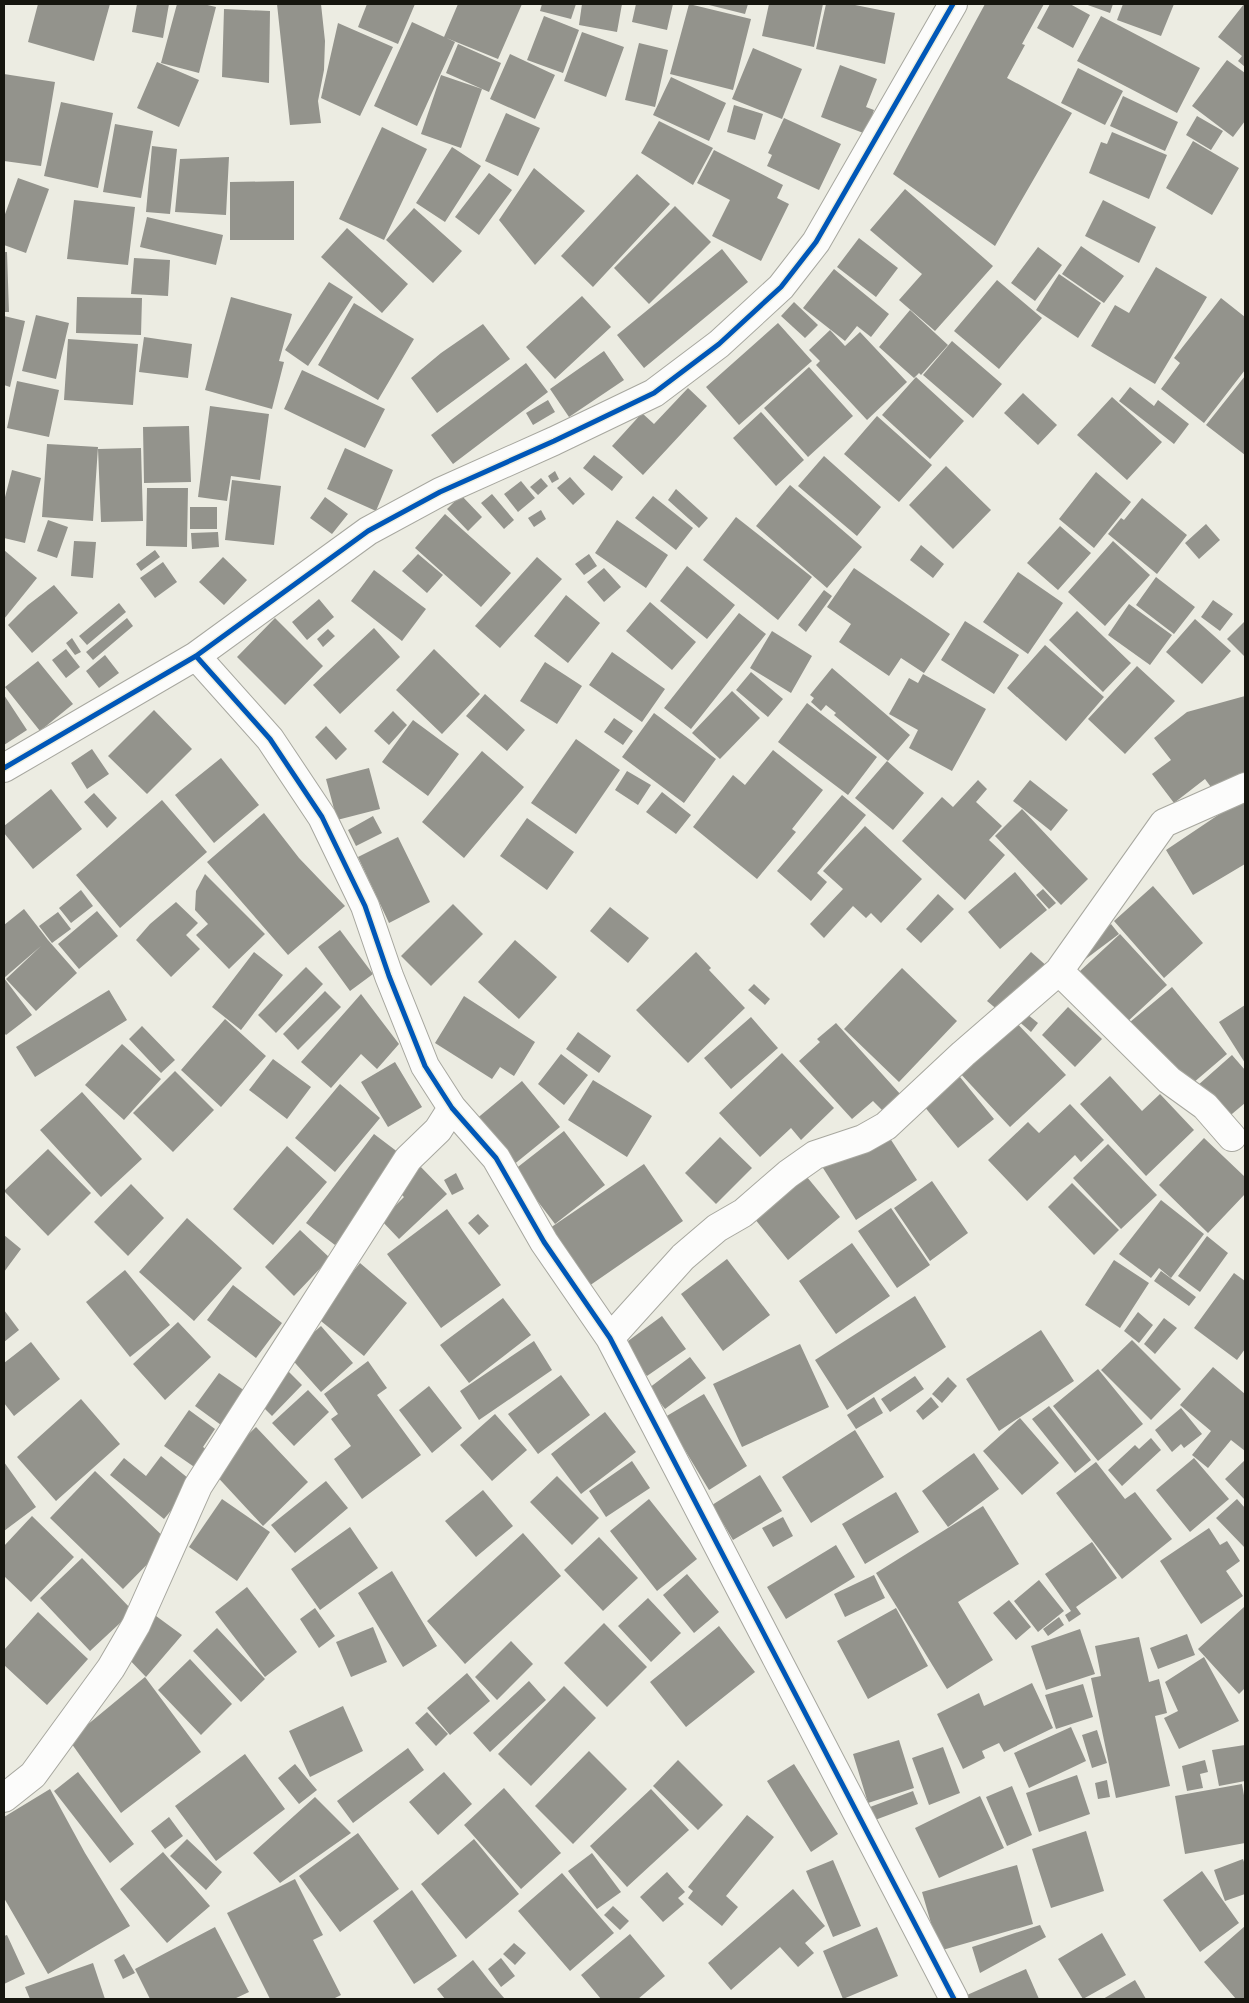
<svg xmlns="http://www.w3.org/2000/svg" width="1249" height="2003" font-family="'PT Sans',sans-serif">
	<style>
		.building { fill: #93938c }
		.lines { fill: none; stroke-linecap: round; stroke-linejoin: round }
		.minor-casing { stroke: #a7a79f; stroke-width: 30 }
		.minor { stroke: #fcfcfb; stroke-width: 28 }
		.cycleway-casing { stroke: #f0f0de; stroke-width: 8 }
		.cycleway { stroke: #0057b8; stroke-width: 5 }
	</style>
	<rect width="100%" height="100%" fill="#ecece2"/>
	<path class="building" d="M38,4H110L94,61L28,42Z
		M137,4H169L163,38L132,32Z
		M177,4H203L216,7L199,73L161,63Z
		M277,4H321L325,41L324,70L318,101L321,123L290,125Z
		M367,4H415L398,44L358,27Z
		M458,4H522L498,59L444,37Z
		M542,4H576L571,19L540,11Z
		M582,4H622L617,32L579,25Z
		M636,4H673L667,30L632,22Z
		M689,4L751,19L733,90L670,74Z
		M705,4H748L745,14Z
		M769,4H823L814,47L762,36Z
		M826,4H850L895,13L885,64L816,49Z
		M985,4H1044L1022,44L1025,45L1007,78L1072,113L995,246L893,174Z
		M1050,4H1070L1090,15L1073,48L1037,28Z
		M1085,4H1113L1110,13Z
		M1123,4H1174L1161,36L1117,20Z
		M1244,4H1245V67L1238,61L1242,56L1218,37Z
		M224,9L270,11L269,83L222,77Z
		M544,16L579,30L563,73L527,60Z
		M1101,16L1200,68L1177,113L1077,61Z
		M412,22L455,42L417,126L374,106Z
		M338,23L393,47L360,116L321,98Z
		M582,32L624,47L606,97L564,81Z
		M639,43L668,50L655,107L625,100Z
		M458,44L501,63L489,92L446,73Z
		M753,48L802,69L782,119L732,99Z
		M510,54L555,75L535,119L490,99Z
		M1227,60L1245,73V121L1233,137L1192,106Z
		M157,62L199,80L179,127L137,108Z
		M840,65L877,79L866,107L874,110L866,134L821,117Z
		M1078,68L1123,91L1105,125L1061,103Z
		M4,74L55,82L41,166L4,161Z
		M441,75L482,89L461,148L421,134Z
		M671,77L726,103L709,141L653,115Z
		M1123,96L1178,122L1165,151L1110,126Z
		M61,102L113,113L98,188L44,176Z
		M734,105L763,114L755,140L727,132Z
		M506,113L540,128L518,176L485,161Z
		M1197,116L1223,131L1211,150L1186,135Z
		M784,118L841,144L819,190L767,166L772,155L768,153Z
		M659,121L713,148L693,185L641,153Z
		M115,124L153,131L141,198L103,192Z
		M382,127L427,149L384,240L339,219Z
		M1112,132L1167,155L1149,199L1089,173L1101,142L1107,144Z
		M1193,141L1239,168L1212,215L1166,188Z
		M152,146L177,149L170,214L146,212Z
		M452,147L481,166L445,222L416,203Z
		M714,150L783,185L777,198L789,204L761,261L712,236L730,200L697,183Z
		M229,157L226,215L175,212L180,159Z
		M534,168L585,211L535,265L499,220Z
		M489,173L512,190L479,235L455,217Z
		M637,174L670,204L593,287L561,256Z
		M18,178L49,189L26,253L4,245V217Z
		M294,181V240H230V182Z
		M905,189L993,266L935,331L899,300L922,274L870,230Z
		M74,200L135,207L128,265L67,259Z
		M1103,200L1156,227L1139,263L1085,236Z
		M675,206L711,242L649,304L614,268Z
		M414,208L462,251L433,283L386,240Z
		M147,217L223,235L216,265L140,247Z
		M347,228L408,284L382,313L321,257Z
		M859,238L898,268L876,297L837,267Z
		M1081,246L1124,276L1104,303L1062,274Z
		M1038,247L1062,265L1035,301L1011,283Z
		M722,249L748,282L644,368L617,335Z
		M4,252H7L9,312H4Z
		M134,258L170,260L168,296L131,294Z
		M1156,267L1207,297L1155,384L1091,346L1115,305L1129,313Z
		M834,269L889,314L871,337L857,326L845,341L803,308Z
		M1059,274L1101,303L1078,338L1036,310Z
		M997,280L1042,318L999,369L954,331Z
		M329,282L353,297L308,366L285,350Z
		M582,296L611,327L555,379L526,347Z
		M77,297L142,298L141,335L76,333Z
		M231,297L292,314L279,361L284,362L272,409L205,390Z
		M1221,298L1245,317V370L1204,423L1161,389L1180,363L1174,358Z
		M794,302L818,325L805,338L781,316Z
		M354,303L414,339L378,400L318,365Z
		M910,310L948,345L921,375L919,373L914,378L879,347Z
		M36,315L69,323L56,379L22,371Z
		M4,316L25,321L10,387L4,385Z
		M778,323L812,361L739,425L706,387Z
		M483,324L510,359L437,413L411,378L441,353Z
		M830,330L845,346L860,332L907,382L867,420L816,365L820,361L809,350Z
		M144,337L192,344L188,378L139,372Z
		M68,339L138,344L133,405L64,400Z
		M952,341L1002,384L973,418L923,375Z
		M604,351L624,380L569,417L550,389Z
		M526,363L548,392L453,464L431,435Z
		M809,367L853,416L808,457L764,408Z
		M302,370L385,409L365,448L284,409Z
		M1245,376V455L1206,425Z
		M916,377L964,421L930,459L882,415Z
		M17,381L59,390L49,437L7,428Z
		M1130,387L1154,406L1158,400L1189,424L1174,444L1119,401Z
		M688,388L707,406L643,475L612,446L642,413L654,424Z
		M1023,393L1057,425L1038,445L1004,413Z
		M1112,397L1162,442L1127,480L1077,435Z
		M548,400L555,412L533,425L526,413Z
		M210,406L269,414L260,480L231,476L227,501L198,497Z
		M761,412L804,460L776,486L733,438Z
		M877,416L932,465L899,502L844,454Z
		M189,426L191,482L144,483L143,427Z
		M47,444L98,447L93,521L42,517Z
		M141,448L143,521L101,522L98,449Z
		M345,448L393,470L376,511L327,489Z
		M594,455L623,477L612,491L583,468Z
		M824,456L881,507L857,536L798,486Z
		M946,466L991,510L953,549L909,505Z
		M12,470L41,478L25,543L4,538V501Z
		M555,471L559,479L552,483L548,476Z
		M1096,472L1131,502L1094,548L1059,519Z
		M570,477L585,494L573,505L557,488Z
		M541,478L548,486L538,495L530,487Z
		M232,480L281,486L274,545L225,540Z
		M521,481L535,498L518,512L504,494Z
		M790,485L862,547L827,588L756,526Z
		M147,488H188L187,547L146,546Z
		M676,489L708,518L699,528L668,500Z
		M492,494L514,520L504,529L481,503Z
		M461,495L482,517L468,531L447,509Z
		M653,496L693,528L676,550L635,518Z
		M325,497L348,514L332,534L310,518Z
		M1142,498L1187,535L1157,574L1108,534L1121,518L1124,520Z
		M190,507H217V529H190Z
		M541,510L546,519L534,527L528,518Z
		M445,514L511,573L481,607L415,548Z
		M736,517L812,577L778,620L703,560Z
		M48,520L68,527L57,558L37,551Z
		M617,520L668,555L646,588L595,553Z
		M1206,524L1220,540L1199,559L1185,543Z
		M1060,526L1091,553L1058,590L1027,563Z
		M218,532L219,547L192,549L191,533Z
		M74,541L96,542L93,578L71,576Z
		M1113,541L1150,575L1105,626L1068,592Z
		M921,545L944,564L933,578L910,560Z
		M4,550L37,578L4,619Z
		M155,550L160,557L141,571L136,564Z
		M418,554L443,575L427,593L402,571Z
		M589,554L597,566L584,575L575,564Z
		M223,557L247,580L224,605L199,582Z
		M537,557L562,579L500,648L475,626Z
		M163,562L177,582L155,598L140,578Z
		M687,566L735,605L707,639L660,601Z
		M604,568L621,587L604,602L587,582Z
		M854,568L950,634L924,673L901,658L889,676L839,642L851,624L827,607Z
		M374,570L426,609L402,641L351,601Z
		M1018,572L1063,603L1028,654L983,622Z
		M1156,577L1195,607L1174,634L1136,605Z
		M54,585L78,613L32,653L8,625L28,605Z
		M824,590L832,596L806,632L798,625Z
		M566,595L600,623L568,663L534,636Z
		M319,599L334,617L307,640L292,622Z
		M1213,600L1233,614L1220,631L1201,617Z
		M650,602L696,642L672,670L626,631Z
		M119,603L126,612L87,645L79,636Z
		M1129,604L1172,635L1150,665L1108,635Z
		M1077,611L1131,663L1103,692L1049,640Z
		M739,613L766,634L691,729L664,708Z
		M127,618L133,626L93,660L86,652Z
		M275,618L323,666L285,705L237,657Z
		M1195,619L1231,651L1202,684L1166,652Z
		M965,621L1019,655L994,694L941,660Z
		M1244,622L1245,623V657L1227,639Z
		M374,628L400,657L340,714L313,685Z
		M328,629L335,636L323,647L317,639Z
		M772,631L812,656L791,693L750,668Z
		M72,638L81,652L75,655L66,643Z
		M1045,645L1104,697L1066,741L1007,688Z
		M66,649L80,667L66,678L52,660Z
		M434,649L480,694L442,734L396,690Z
		M612,652L665,689L642,722L589,685Z
		M105,655L119,673L99,688L86,671Z
		M38,661L73,704L40,731L5,687Z
		M545,662L582,686L557,724L520,701Z
		M1137,666L1175,701L1125,754L1088,719Z
		M832,668L910,735L888,761L834,715L836,713L826,705L821,711L811,702L814,698L810,695Z
		M751,672L783,699L768,717L736,690Z
		M923,674L986,709L952,771L909,748L918,730L889,714L909,678L918,683Z
		M732,691L760,718L720,759L692,733Z
		M485,694L525,730L507,751L466,716Z
		M4,695L27,730L4,745Z
		M1245,696V771L1216,794L1205,779L1174,803L1152,774L1171,760L1154,738L1187,712Z
		M807,703L877,757L848,795L778,742Z
		M154,710L192,749L147,794L108,756Z
		M393,711L407,725L389,745L374,731Z
		M654,713L716,759L684,803L622,757Z
		M614,718L633,731L623,745L604,732Z
		M413,720L459,754L428,796L382,762Z
		M326,726L347,749L336,760L315,737Z
		M576,739L620,770L576,834L531,803Z
		M92,749L109,774L87,789L71,763Z
		M773,750L823,790L792,829L796,832L757,879L693,827L733,775L745,785Z
		M482,751L524,787L464,858L422,822Z
		M221,758L259,805L214,843L175,795Z
		M887,761L924,793L893,830L855,798Z
		M369,768L380,809L337,820L326,779Z
		M627,771L651,785L638,805L615,790Z
		M978,780L987,789L976,802L1002,826L989,840L1005,855L965,900L902,841L942,797L953,807Z
		M1030,780L1068,810L1051,831L1013,801Z
		M51,789L82,829L33,869L4,833V826Z
		M662,792L691,815L676,834L646,812Z
		M94,793L117,818L107,828L84,802Z
		M842,795L866,815L817,873L827,882L811,901L777,871Z
		M1245,797V864L1193,895L1166,850Z
		M162,800L207,852L120,928L76,875Z
		M1022,809L1088,879L1061,905L995,836Z
		M264,813L299,858L345,906L288,955L207,862Z
		M373,816L382,833L356,846L348,830Z
		M527,818L574,852L547,890L500,856Z
		M865,826L922,879L881,923L871,913L866,918L853,906L824,938L810,924L843,889L823,871Z
		M398,837L430,902L389,923L358,857Z
		M1015,872L1047,910L1000,949L968,912Z
		M205,874L265,934L229,969L196,935L208,924L195,910L196,891Z
		M1153,886L1203,943L1164,978L1114,921Z
		M1043,889L1056,903L1049,909L1036,895Z
		M81,890L93,906L71,923L59,908Z
		M938,894L954,909L921,943L906,929Z
		M176,902L198,923L186,935L200,949L171,977L136,940L150,924Z
		M453,904L483,934L431,986L401,956Z
		M610,907L649,938L628,963L590,931Z
		M24,909L48,940L77,973L36,1011L6,979L41,946L4,978L32,1015L6,1035L4,1033V925Z
		M97,911L118,936L79,969L58,944Z
		M58,912L71,929L52,943L39,926Z
		M1111,924L1119,934L1083,961L1076,951Z
		M340,930L373,974L350,991L318,947Z
		M1120,934L1167,985L1126,1023L1079,972Z
		M515,940L557,977L519,1019L478,982Z
		M254,952L283,975L241,1030L212,1007Z
		M696,952L711,968L709,970L745,1008L688,1063L636,1010Z
		M1031,952L1049,968L1005,1016L987,1001Z
		M306,967L323,984L276,1033L258,1015Z
		M902,968L957,1021L899,1082L844,1029Z
		M754,984L770,999L765,1005L748,990Z
		M1172,987L1227,1054L1186,1089L1130,1022Z
		M109,990L127,1020L35,1077L16,1047Z
		M325,991L341,1007L298,1050L283,1034Z
		M361,994L399,1044L377,1069L361,1054L331,1088L301,1062Z
		M464,996L535,1042L514,1076L500,1067L492,1079L435,1043Z
		M1245,1005V1063L1219,1022Z
		M1068,1007L1102,1039L1075,1067L1042,1035Z
		M1022,1010L1038,1023L1031,1032L1015,1018Z
		M751,1017L778,1048L731,1089L704,1058Z
		M225,1019L266,1056L221,1107L181,1070Z
		M1013,1019L1066,1075L1010,1127L958,1071Z
		M836,1023L901,1095L883,1111L873,1101L852,1119L799,1061L820,1042L817,1039Z
		M142,1026L175,1060L161,1073L129,1039Z
		M578,1032L611,1056L599,1073L566,1049Z
		M122,1044L161,1079L124,1120L85,1085Z
		M782,1053L834,1108L801,1140L791,1128L760,1157L719,1113Z
		M561,1054L588,1075L564,1105L538,1084Z
		M1232,1055L1245,1070V1103L1226,1119L1197,1086Z
		M273,1059L311,1087L287,1119L249,1090Z
		M395,1062L422,1107L388,1127L361,1082Z
		M175,1071L214,1110L173,1152L133,1113Z
		M1110,1076L1142,1111L1160,1094L1194,1130L1146,1176L1080,1104Z
		M960,1077L994,1119L958,1148L924,1106Z
		M593,1080L652,1116L627,1157L568,1120Z
		M522,1081L560,1127L512,1166L475,1120Z
		M340,1084L380,1118L335,1172L295,1138Z
		M82,1092L142,1159L101,1197L40,1130Z
		M1070,1104L1104,1140L1081,1162L1075,1155L1027,1201L988,1160L1028,1122L1039,1133Z
		M884,1129L917,1180L856,1220L823,1168Z
		M564,1131L605,1185L555,1224L514,1170Z
		M374,1134L403,1156L335,1245L306,1223Z
		M720,1137L752,1168L716,1204L685,1173Z
		M1204,1138L1245,1177V1194L1208,1233L1159,1185Z
		M1108,1144L1157,1195L1121,1229L1073,1178Z
		M287,1146L327,1182L273,1245L233,1209Z
		M48,1149L91,1193L48,1236L4,1191Z
		M418,1164L447,1194L399,1239L381,1220L404,1197L394,1187Z
		M644,1164L683,1221L589,1286L550,1228Z
		M802,1171L840,1217L788,1260L750,1213Z
		M456,1173L464,1189L452,1195L444,1180Z
		M932,1181L968,1233L930,1261L894,1208Z
		M1072,1183L1119,1230L1094,1255L1048,1207Z
		M131,1184L164,1218L128,1256L94,1222Z
		M1161,1200L1204,1234L1171,1278L1159,1268L1151,1278L1119,1254Z
		M891,1208L930,1265L897,1288L858,1231Z
		M447,1209L501,1285L441,1328L387,1254Z
		M478,1214L489,1226L479,1235L468,1223Z
		M187,1218L242,1268L194,1321L139,1272Z
		M300,1230L330,1258L294,1296L265,1267Z
		M4,1235L21,1249L4,1272Z
		M1207,1236L1228,1253L1200,1292L1178,1276Z
		M852,1243L890,1296L836,1334L799,1281Z
		M727,1259L770,1315L723,1351L681,1294Z
		M1114,1260L1149,1283L1120,1328L1085,1305Z
		M360,1263L407,1303L364,1356L316,1317Z
		M125,1270L170,1325L130,1357L86,1302Z
		M1161,1271L1196,1297L1189,1306L1154,1281Z
		M1234,1273L1245,1281V1349L1237,1360L1194,1328Z
		M233,1285L282,1323L256,1358L207,1320Z
		M915,1296L946,1347L847,1410L815,1360Z
		M503,1298L531,1335L469,1383L440,1345Z
		M4,1310L19,1330L4,1342Z
		M1138,1312L1153,1325L1139,1343L1124,1331Z
		M662,1316L686,1349L647,1376L624,1344Z
		M1164,1318L1177,1328L1155,1354L1144,1344Z
		M178,1322L211,1357L165,1400L133,1364Z
		M321,1326L353,1363L321,1392L288,1355Z
		M1041,1330L1074,1381L999,1431L966,1379Z
		M1132,1340L1181,1389L1151,1420L1101,1370Z
		M534,1341L552,1370L479,1420L460,1391Z
		M31,1342L60,1379L14,1416L4,1403V1363Z
		M800,1344L829,1407L742,1447L713,1384Z
		M690,1357L706,1378L665,1409L649,1388Z
		M368,1361L387,1388L377,1395L421,1455L362,1499L334,1459L351,1446L331,1419L338,1414L324,1394Z
		M1213,1367L1245,1394V1451L1231,1440L1208,1468L1192,1455L1211,1431L1180,1405Z
		M285,1368L302,1385L272,1416L255,1399Z
		M1098,1369L1143,1424L1098,1461L1053,1406Z
		M219,1373L245,1391L221,1425L195,1406Z
		M561,1375L590,1415L538,1454L508,1414Z
		M915,1376L924,1389L890,1412L881,1399Z
		M948,1377L957,1386L942,1403L932,1394Z
		M429,1386L462,1428L432,1453L399,1410Z
		M308,1390L329,1412L294,1446L272,1423Z
		M704,1394L747,1466L709,1490L665,1417Z
		M874,1397L883,1413L856,1429L847,1415Z
		M931,1397L939,1407L923,1420L916,1411Z
		M81,1399L120,1444L56,1501L17,1457Z
		M1049,1406L1091,1460L1075,1473L1032,1419Z
		M1181,1408L1202,1434L1184,1448L1181,1444L1172,1452L1155,1430Z
		M189,1410L215,1429L203,1447L215,1456L203,1473L164,1446Z
		M605,1412L636,1452L581,1494L551,1454Z
		M495,1414L527,1450L492,1481L460,1445Z
		M1020,1418L1059,1463L1022,1495L983,1451Z
		M256,1427L308,1482L263,1526L211,1470Z
		M855,1430L884,1477L811,1523L782,1477Z
		M1151,1438L1161,1450L1122,1486L1108,1470L1135,1445L1139,1449Z
		M974,1453L999,1489L948,1527L922,1491Z
		M161,1456L194,1483L164,1519L110,1475L124,1458L146,1476Z
		M1194,1458L1229,1499L1190,1532L1156,1490Z
		M1245,1460V1500L1225,1479Z
		M632,1461L650,1488L606,1517L589,1491Z
		M4,1462L36,1507L4,1531Z
		M1096,1462L1125,1499L1135,1492L1172,1539L1122,1579L1056,1493Z
		M95,1471L169,1542L123,1589L50,1518Z
		M760,1475L782,1511L733,1540L712,1505Z
		M557,1476L599,1518L572,1545L530,1502Z
		M326,1481L348,1508L295,1553L271,1525Z
		M483,1490L513,1526L476,1557L445,1521Z
		M896,1492L919,1532L865,1564L842,1524Z
		M222,1499L270,1532L237,1581L189,1547Z
		M649,1499L697,1559L657,1591L610,1531Z
		M1237,1499L1245,1508V1548L1216,1518Z
		M983,1506L1019,1564L958,1602L993,1660L947,1689L876,1573Z
		M32,1516L74,1557L31,1602L4,1576V1546Z
		M783,1517L793,1536L773,1547L762,1528Z
		M350,1527L378,1568L320,1610L291,1569Z
		M1209,1528L1220,1545L1227,1541L1240,1561L1226,1571L1243,1596L1201,1624L1160,1561Z
		M523,1533L561,1576L465,1664L427,1621Z
		M599,1537L638,1578L603,1611L564,1570Z
		M1092,1542L1117,1578L1076,1607L1081,1614L1069,1622L1065,1615L1071,1611L1045,1574Z
		M836,1545L855,1577L786,1619L767,1587Z
		M82,1558L133,1611L90,1651L40,1598Z
		M392,1571L437,1646L403,1667L358,1593Z
		M687,1574L719,1612L694,1633L663,1595Z
		M874,1575L885,1598L845,1617L834,1594Z
		M1039,1580L1064,1611L1038,1632L1014,1601Z
		M247,1587L297,1652L265,1677L215,1612Z
		M648,1598L681,1633L651,1662L618,1626Z
		M1009,1600L1031,1627L1016,1640L993,1613Z
		M1244,1607L1245,1608V1688L1239,1694L1198,1649Z
		M315,1608L335,1636L319,1648L300,1619Z
		M896,1608L928,1666L868,1699L837,1641Z
		M38,1612L88,1659L47,1705L4,1665V1650Z
		M152,1613L182,1635L146,1677L124,1654Z
		M1059,1617L1064,1625L1048,1636L1043,1629Z
		M604,1623L647,1667L607,1707L564,1663Z
		M719,1626L755,1672L686,1727L650,1682Z
		M373,1627L387,1662L351,1677L336,1642Z
		M217,1628L265,1679L241,1702L193,1651Z
		M1080,1629L1095,1674L1046,1690L1031,1646Z
		M1187,1634L1195,1655L1158,1669L1150,1648Z
		M1139,1637L1149,1682L1159,1679L1167,1713L1155,1716L1170,1786L1116,1798L1091,1678L1101,1676L1095,1646Z
		M511,1641L533,1664L497,1700L475,1677Z
		M1204,1657L1239,1721L1179,1749L1164,1718L1178,1711L1165,1682Z
		M190,1659L232,1704L201,1735L158,1690Z
		M467,1673L490,1701L450,1735L427,1708Z
		M145,1677L201,1752L121,1813L69,1740Z
		M529,1681L546,1700L490,1752L473,1733Z
		M1032,1683L1053,1728L1004,1752L999,1743L982,1751L985,1758L963,1769L937,1714L979,1693L984,1706Z
		M1083,1684L1093,1717L1056,1729L1045,1695Z
		M564,1686L596,1718L531,1786L498,1754Z
		M343,1706L363,1751L310,1777L289,1731Z
		M427,1712L448,1734L436,1746L415,1723Z
		M1071,1727L1086,1761L1029,1788L1014,1753Z
		M1097,1730L1107,1763L1092,1768L1082,1735Z
		M899,1740L914,1788L868,1803L853,1754Z
		M1245,1745V1781L1219,1786L1212,1750Z
		M943,1747L960,1793L929,1805L912,1758Z
		M408,1748L424,1770L353,1823L337,1801Z
		M589,1751L627,1789L573,1844L535,1806Z
		M245,1754L285,1809L216,1861L175,1806Z
		M678,1760L723,1805L698,1830L653,1786Z
		M1205,1760L1208,1772L1200,1774L1203,1788L1187,1791L1182,1766Z
		M295,1764L317,1790L299,1804L278,1778Z
		M794,1764L838,1834L811,1852L767,1781Z
		M78,1772L134,1844L110,1863L54,1791Z
		M444,1772L472,1804L438,1835L409,1802Z
		M1077,1775L1090,1814L1039,1832L1026,1793Z
		M1107,1780L1110,1797L1098,1799L1095,1783Z
		M1242,1784L1245,1801V1843L1185,1854L1175,1796Z
		M1012,1786L1032,1835L1007,1846L986,1797Z
		M504,1788L561,1853L521,1889L464,1825Z
		M50,1789L85,1853L130,1926L48,1974L4,1898V1817Z
		M651,1789L689,1830L627,1887L590,1846Z
		M913,1791L918,1804L875,1820L870,1807Z
		M980,1796L1004,1848L939,1878L915,1828Z
		M315,1797L351,1833L280,1883L253,1853Z
		M747,1815L774,1837L726,1896L738,1907L722,1926L688,1898L693,1891L688,1887Z
		M169,1817L183,1836L165,1849L151,1831Z
		M1086,1831L1104,1891L1051,1908L1032,1849Z
		M358,1833L399,1889L340,1932L299,1876Z
		M187,1839L222,1872L206,1890L170,1856Z
		M474,1839L519,1894L466,1939L421,1884Z
		M163,1852L210,1906L167,1943L120,1889Z
		M592,1853L621,1892L597,1909L568,1871Z
		M1243,1859L1245,1865V1894L1225,1901L1214,1870Z
		M833,1860L861,1926L833,1937L806,1871Z
		M1017,1865L1033,1924L939,1951L922,1892Z
		M1202,1871L1239,1923L1200,1952L1163,1900Z
		M667,1872L685,1892L678,1898L684,1904L663,1922L640,1897Z
		M562,1873L614,1933L570,1971L518,1911Z
		M295,1879L323,1935L313,1940L341,1995L333,1999H270L227,1913Z
		M793,1889L825,1926L805,1943L814,1953L798,1967L780,1947L731,1990L708,1963Z
		M412,1890L457,1956L414,1984L373,1921Z
		M613,1906L629,1921L620,1930L604,1915Z
		M1040,1925L1046,1937L980,1973L972,1947Z
		M1245,1926V1999H1236L1204,1962Z
		M215,1927L249,1992L234,1999H150L135,1969Z
		M877,1927L898,1976L843,1999L823,1951Z
		M1102,1933L1126,1975L1083,1999L1058,1959Z
		M630,1934L665,1976L638,1999H601L581,1975Z
		M7,1935L25,1974L4,1984V1936Z
		M514,1943L526,1953L515,1965L503,1954Z
		M124,1954L135,1973L123,1979L114,1960Z
		M501,1958L515,1976L501,1987L488,1969Z
		M473,1960L491,1983L505,1999H445L437,1989Z
		M93,1963L105,1999H30L25,1987Z
		M1026,1969L1039,1999H969L967,1995Z
		M1135,1980L1146,1999H1103Z"/>
	<g class="lines">
		<g class="minor-casing">
			<path id="minor" d="M196,656L270,739L322,817L365,906L389,976L425,1066L452,1108L496,1158L544,1242L610,1338L954,1999
				M4,768L196,656L368,531L440,492L554,441L654,393L719,344L781,287L816,242L953,4
				M1059,971L1169,1080L1205,1106L1232,1137
				M610,1338L683,1257L717,1228L743,1213L788,1174L815,1155L863,1139L886,1126L963,1054L1059,971L1164,823L1245,787
				M4,1798L33,1775L111,1668L136,1625L198,1486L408,1159L438,1130L452,1108"/>
		</g>
		<use href="#minor" class="minor"/>
		<g class="cycleway-casing">
			<path id="cycleway" d="M196,656L270,739L322,817L365,906L389,976L425,1066L452,1108L496,1158L544,1242L610,1338L954,1999
				M4,768L196,656L368,531L440,492L554,441L654,393L719,344L781,287L816,242L953,4"/>
		</g>
		<use href="#cycleway" class="cycleway"/>
	</g>
	<rect width="1249" height="2003" fill="none" stroke="#16160f" stroke-width="10"/>
</svg>
